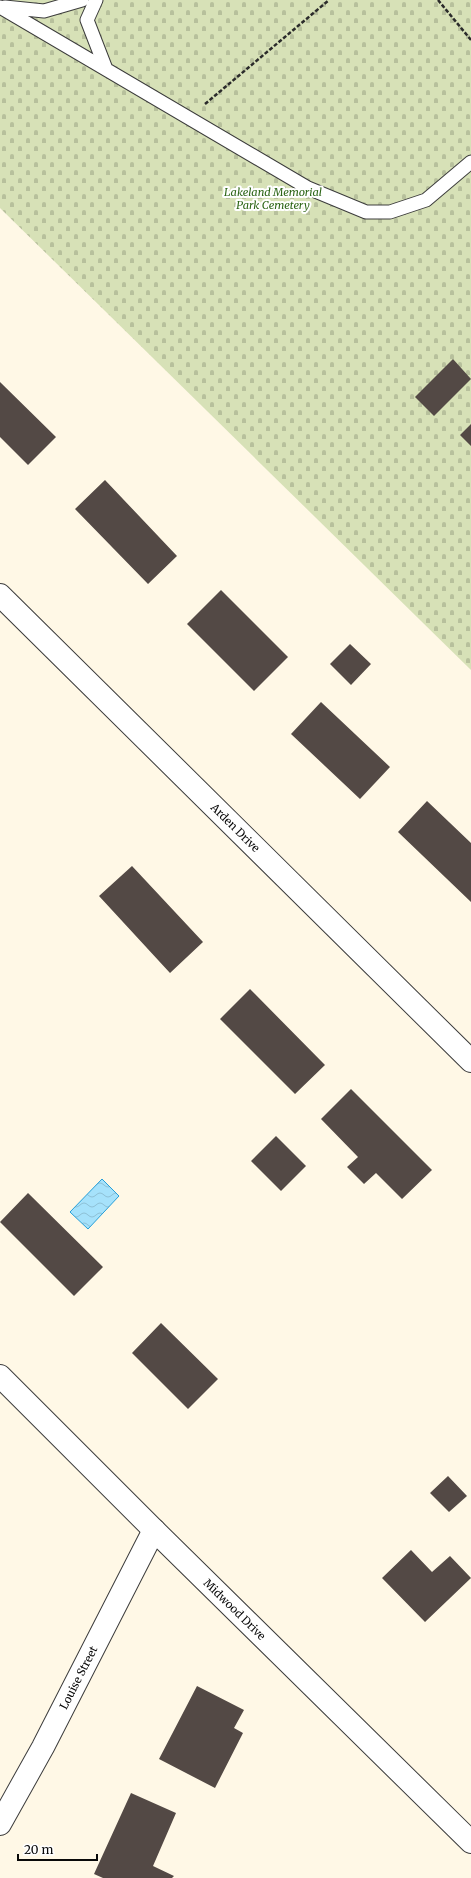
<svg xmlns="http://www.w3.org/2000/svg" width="471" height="1878" font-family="Merriweather,serif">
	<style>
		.cemetery { fill: url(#cemetery-stones) }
		.water { fill: url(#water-waves); stroke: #279fd8 }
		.building { fill: #534945 }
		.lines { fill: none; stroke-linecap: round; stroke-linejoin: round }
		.lane-casing { stroke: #3c3c3c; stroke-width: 15 }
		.street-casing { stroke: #3c3c3c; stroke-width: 24 }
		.path { stroke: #2b2b2b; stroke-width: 2.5; stroke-dasharray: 4 2; stroke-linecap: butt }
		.lane { stroke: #fff; stroke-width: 13 }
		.street { stroke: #fff; stroke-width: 22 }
		.labels { text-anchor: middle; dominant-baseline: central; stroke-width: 4; stroke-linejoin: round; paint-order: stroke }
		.park-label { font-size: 11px; font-style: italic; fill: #2c6516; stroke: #fff }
		.street-label { font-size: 11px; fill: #090909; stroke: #fff }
	</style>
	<defs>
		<pattern id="cemetery-stones" width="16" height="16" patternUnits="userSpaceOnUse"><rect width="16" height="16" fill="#d7e1b7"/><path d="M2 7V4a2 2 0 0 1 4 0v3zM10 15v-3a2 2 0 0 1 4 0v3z" fill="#b7c09c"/></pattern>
		<pattern id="water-waves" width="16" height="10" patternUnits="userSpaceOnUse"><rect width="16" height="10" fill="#a6e2fb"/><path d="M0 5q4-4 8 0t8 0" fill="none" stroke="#8ec1d6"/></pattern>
	</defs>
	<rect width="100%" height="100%" fill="#fff8e6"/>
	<path class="cemetery" d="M0,0H471V670L0,208Z"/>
	<path class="water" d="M102,1179L119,1196L88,1229L70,1212Z"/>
	<path class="building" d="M453,359L471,379L434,416L415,397Z
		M0,382L56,437L28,465L0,437Z
		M471,424V446L460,435Z
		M105,480L177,556L148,584L75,509Z
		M221,590L288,657L254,691L187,624Z
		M350,644L371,664L351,685L330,664Z
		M321,702L390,767L360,799L291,734Z
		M427,801L471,843V902L398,832Z
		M132,866L203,942L170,973L99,896Z
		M250,989L325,1065L295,1094L220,1019Z
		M351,1089L432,1170L402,1199L376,1173L364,1184L347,1167L358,1157L321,1119Z
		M276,1136L306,1166L281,1191L251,1161Z
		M28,1193L103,1267L74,1296L0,1222Z
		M161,1323L218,1379L188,1409L132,1353Z
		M448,1476L467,1496L449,1512L430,1493Z
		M411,1550L432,1572L450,1556L471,1578L425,1622L382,1578Z
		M197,1686L244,1710L234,1728L243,1733L215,1788L159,1759Z
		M131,1793L176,1813L153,1866L174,1876L172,1878H103L94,1874Z"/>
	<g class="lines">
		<g class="lane-casing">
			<path id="lane" d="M96,0L87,20L106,69
				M0,7L308,188L366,212H390L426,200L471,162
				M5,7L44,11L82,0"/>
		</g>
		<g class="street-casing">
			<g id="street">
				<path id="s1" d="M0,595L471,1061"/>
				<path id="s2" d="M0,1376L154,1530L471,1842"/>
				<path id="s3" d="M0,1824L43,1747L154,1530"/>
			</g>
		</g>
		<path class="path" d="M438,0L471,40
			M205,104L329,0"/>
		<use href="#lane" class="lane"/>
		<use href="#street" class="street"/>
	</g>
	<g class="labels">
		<g class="park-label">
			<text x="273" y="192">Lakeland Memorial<tspan x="273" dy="13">Park Cemetery</tspan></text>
		</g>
		<g class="street-label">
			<text stroke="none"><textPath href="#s1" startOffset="331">Arden Drive</textPath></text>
			<text stroke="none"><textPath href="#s2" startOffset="331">Midwood Drive</textPath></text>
			<text stroke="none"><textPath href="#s3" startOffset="166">Louise Street</textPath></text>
		</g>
	</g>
	<path d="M18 1854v6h79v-6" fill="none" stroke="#090909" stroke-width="2"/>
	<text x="24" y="1854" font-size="12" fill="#090909" stroke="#ffffff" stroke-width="3" paint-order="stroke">20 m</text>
</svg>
